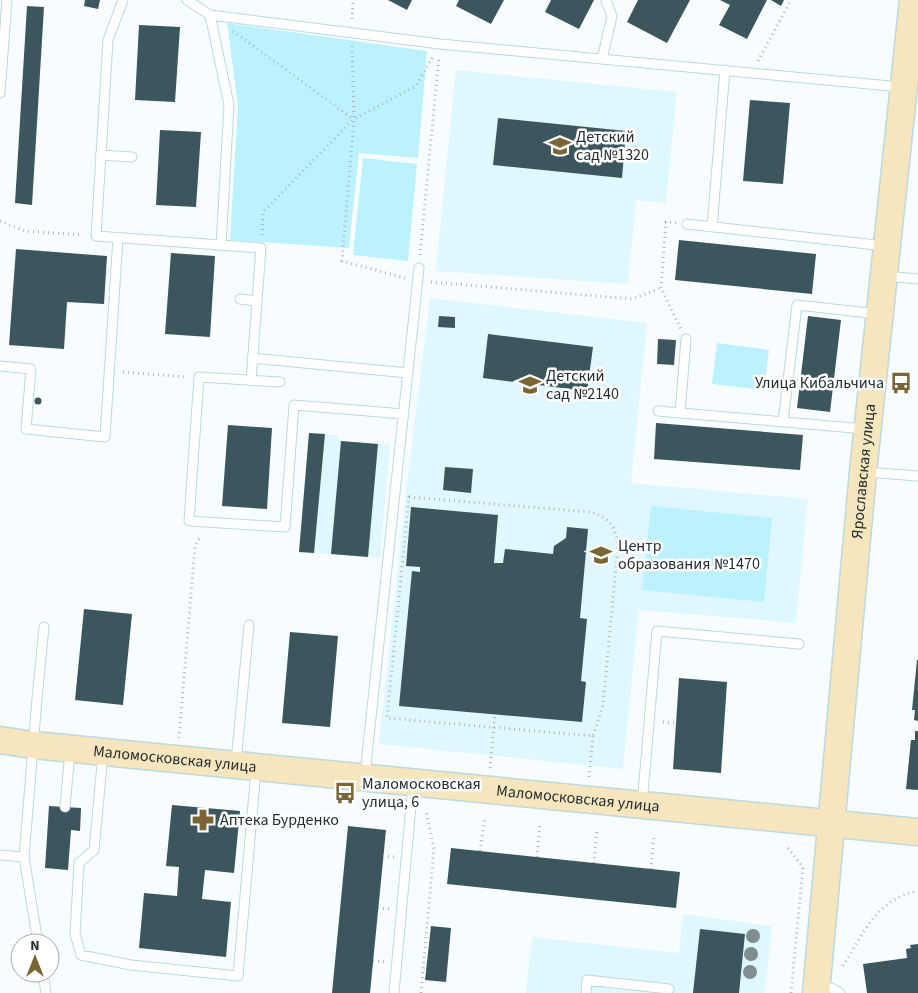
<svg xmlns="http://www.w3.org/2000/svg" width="918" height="993" font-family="'Source Sans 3',sans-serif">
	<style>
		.built { fill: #dff7fe }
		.green { fill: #bcf1ff }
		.building { fill: #3b565d }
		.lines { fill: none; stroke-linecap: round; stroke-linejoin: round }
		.lane-casing { stroke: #bad9e1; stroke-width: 11 }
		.secondary-casing { stroke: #bad9e1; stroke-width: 29 }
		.path { stroke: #b0b7b9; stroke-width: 3; stroke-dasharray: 1 4; stroke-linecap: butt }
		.lane { stroke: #fff; stroke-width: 9 }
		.secondary { stroke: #f7e6bd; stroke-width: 26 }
		.tree { fill: #7f8d91 }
		.labels { text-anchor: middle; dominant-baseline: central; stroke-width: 5; stroke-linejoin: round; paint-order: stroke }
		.poi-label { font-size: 16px; fill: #232e32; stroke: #fff; text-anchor: start }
		.street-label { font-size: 16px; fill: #232e32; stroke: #fff }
	</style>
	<rect width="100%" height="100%" fill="#f7fdfe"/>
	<path class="built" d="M456,70L677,92L666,203L636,200L628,284L436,271Z
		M430,298L647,323L631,483L808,499L796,623L639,610L623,769L379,744L407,483Z
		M309,433L336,435L341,441L390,445L380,558L299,552Z
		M683,914L772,926L765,993H526L532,937L679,953Z"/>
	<path class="green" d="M227,23L427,51L418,158L359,153L349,248L230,240L238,105Z
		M363,158L417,164L408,261L353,255Z
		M717,343L769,350L764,390L712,384Z
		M651,506L772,518L764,602L642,590Z"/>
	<path class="building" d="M85,0H100L98,9L84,6Z
		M388,0H412L407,10Z
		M459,0H504L491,24L456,6Z
		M551,0H594L579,29L545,12Z
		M638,0H690L667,43L627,22Z
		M720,0H767L747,39L719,25L730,5Z
		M771,0H784L781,6Z
		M27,6L44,7L32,205L15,203Z
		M139,25L180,27L175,102L135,100Z
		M750,100L790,103L783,184L743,181Z
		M498,118L626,131L622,178L493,165Z
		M160,130L201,132L196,207L156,205Z
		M679,240L816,254L812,294L675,280Z
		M16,249L107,256L104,304L67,302L64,349L9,345Z
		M171,253L215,256L210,337L165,334Z
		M439,316L455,317V328L438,327Z
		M808,316L841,320L830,412L797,408Z
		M488,334L593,347L587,391L483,378Z
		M658,339L676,340L674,365L657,364Z
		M34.5 401a3.5 3.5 0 1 1 7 0a3.5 3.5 0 1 1-7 0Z
		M656,423L803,435L800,470L654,459Z
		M228,425L272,428L267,509L222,506Z
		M309,433L325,434L314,553L299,552Z
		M341,441L378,444L368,557L331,554Z
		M445,467L473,469L471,493L443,490Z
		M411,507L498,515L494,563H503L505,549L553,554L554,546L566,538L567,527L588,529L580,618L587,619L581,681L586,682L582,722L399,706L412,571L420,572V567L406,566Z
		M84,609L132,614L123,705L75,700Z
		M290,632L338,636L330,727L282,723Z
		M917,660H918V721L914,720L915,710H912Z
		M679,678L727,682L721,773L673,769Z
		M915,731H918V790L906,789L911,740H915Z
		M172,805L240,811L234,873L205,870L202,899L231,902L226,957L139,948L144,893L177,896L179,867L166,866Z
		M49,806L81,808L80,831L71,830L68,870L45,868Z
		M348,826L386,830L370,993H332Z
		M451,848L680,872L676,908L447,884Z
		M431,926L451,928L446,982L425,980Z
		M700,929L745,934L739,993H693Z
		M918,944V993H867L863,964L907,958L906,949L911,948L910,945Z"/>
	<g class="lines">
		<g class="lane-casing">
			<path id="lane" d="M123,0L108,40L96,236L261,248L251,381
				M187,0L210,15L440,44L901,87
				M210,15L229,105L221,246
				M602,59L612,16L606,1
				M0,93L7,0
				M100,155L132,157
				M687,224L885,246
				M712,227L725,70
				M886,276L918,279
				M240,299L257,301
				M252,358L408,373
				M0,366L31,369L26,429L105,437L118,238
				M280,382L199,377L189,521L285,527L294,405L404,414
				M658,411L865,429
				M680,413L686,339
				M783,422L797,305L878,314
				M866,472L918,476
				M103,754L94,850L79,863L75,934L81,955L131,965L238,976L256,770
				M236,762L249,625
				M365,774L419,268
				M642,804L657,631L799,644
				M65,807L70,751
				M0,855L24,857
				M38,943L24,857L37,699L44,627
				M43,973L46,993
				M820,986L831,988L840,993
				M394,993L413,784
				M586,993L587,980L669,989"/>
		</g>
		<g class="secondary-casing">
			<g id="secondary">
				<path id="s1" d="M0,740L33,745L918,832"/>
				<path id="s2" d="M816,993L863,472L913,0"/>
			</g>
		</g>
		<path class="path" d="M352,19L353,0
			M233,31L353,119
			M352,46L354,119L342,261L405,278
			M758,61L791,0
			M0,221L25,231L83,235
			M676,223L666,222L661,288L681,329
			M262,235L263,212L354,119L416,86L434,55
			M420,255L439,57
			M431,282L632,299L661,288
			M123,372L186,377
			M409,497L590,512C608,516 616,527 618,545L603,705L593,736L387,718Z
			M663,722L676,723
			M179,738L195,546L201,536
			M490,768L495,714
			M589,777L593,736
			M788,848L803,867L791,993
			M480,851L485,818
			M383,856L395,857
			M537,857L540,823
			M594,863L597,829
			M651,869L654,835
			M378,908L390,909
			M373,961L385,962
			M843,966C864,933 876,899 918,891
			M421,993L434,849L426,811"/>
		<use href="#lane" class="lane"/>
		<use href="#secondary" class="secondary"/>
	</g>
	<g class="tree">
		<circle cx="753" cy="936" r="7"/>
		<circle cx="751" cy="954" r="7"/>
		<circle cx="750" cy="972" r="7"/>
	</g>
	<defs>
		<g id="school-bare" transform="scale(1.725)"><path d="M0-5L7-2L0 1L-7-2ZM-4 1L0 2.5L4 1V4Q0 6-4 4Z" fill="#7c6535" stroke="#fff" stroke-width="2.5" paint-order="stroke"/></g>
		<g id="bus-bare" transform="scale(1.725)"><path d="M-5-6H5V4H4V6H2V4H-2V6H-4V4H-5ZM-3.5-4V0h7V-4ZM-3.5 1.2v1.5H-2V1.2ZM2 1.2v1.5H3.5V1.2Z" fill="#7c6535" stroke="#fff" stroke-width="2.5" paint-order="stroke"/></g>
		<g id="pharmacy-bare" transform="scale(1.725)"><path d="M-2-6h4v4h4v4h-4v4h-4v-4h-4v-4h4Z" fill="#7c6535" stroke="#fff" stroke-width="2.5" paint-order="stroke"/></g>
	</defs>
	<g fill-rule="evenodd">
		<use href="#school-bare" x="560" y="146"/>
		<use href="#bus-bare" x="901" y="383"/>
		<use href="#school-bare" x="530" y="385"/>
		<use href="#school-bare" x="601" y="555"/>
		<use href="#bus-bare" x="345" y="793"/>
		<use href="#pharmacy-bare" x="203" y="820"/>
	</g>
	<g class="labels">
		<g class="poi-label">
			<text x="576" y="137">Детский<tspan x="576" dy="18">сад №1320</tspan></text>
			<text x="546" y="376">Детский<tspan x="546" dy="18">сад №2140</tspan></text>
			<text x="884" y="383" text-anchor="end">Улица Кибальчича</text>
			<text x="618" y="546">Центр<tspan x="618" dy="18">образования №1470</tspan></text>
			<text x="362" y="784">Маломосковская<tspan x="362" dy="18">улица, 6</tspan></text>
			<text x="220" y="820">Аптека Бурденко</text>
		</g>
		<g class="street-label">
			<text stroke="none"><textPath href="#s2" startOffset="524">Ярославская улица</textPath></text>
			<text stroke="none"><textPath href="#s1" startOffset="176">Маломосковская улица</textPath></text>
			<text stroke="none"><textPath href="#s1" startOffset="581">Маломосковская улица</textPath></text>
		</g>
	</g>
	<g transform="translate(35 958)"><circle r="24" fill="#ffffff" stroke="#a7abad"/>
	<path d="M0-4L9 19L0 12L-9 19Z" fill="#7c6535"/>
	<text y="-8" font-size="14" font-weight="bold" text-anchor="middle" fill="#232e32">N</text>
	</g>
</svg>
